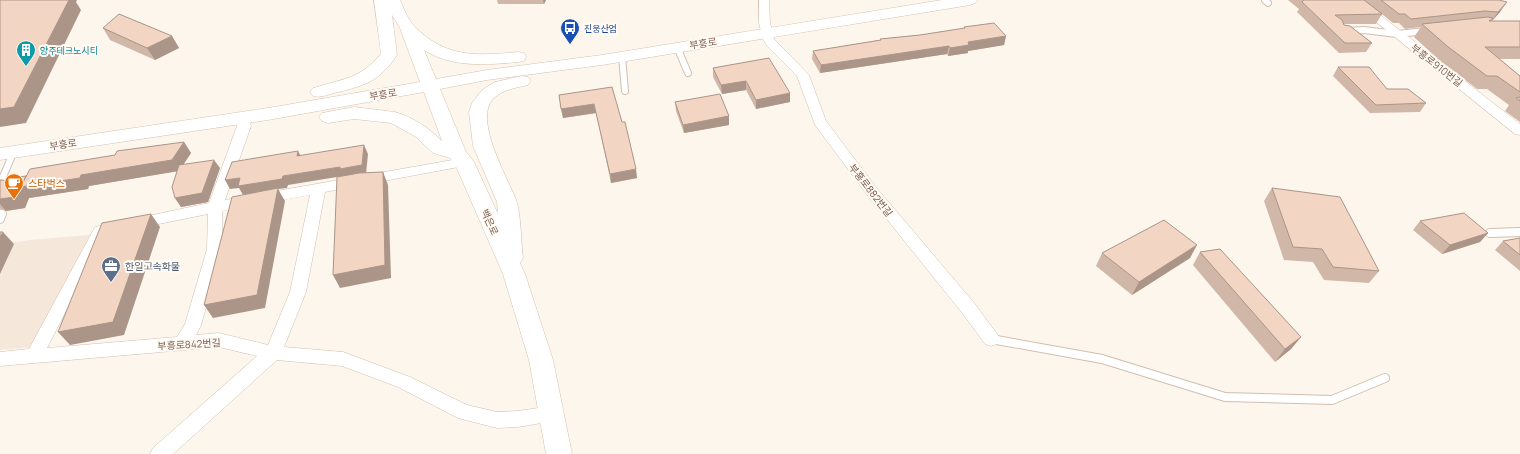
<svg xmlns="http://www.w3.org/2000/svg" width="1520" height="454" font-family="Manrope,'Noto Sans KR',sans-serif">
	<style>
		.residential { fill: #f5e8da }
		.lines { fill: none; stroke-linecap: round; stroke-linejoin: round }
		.lane-far1-casing { stroke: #d1beb0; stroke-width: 8 }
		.lane-casing { stroke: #d1beb0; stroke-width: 10 }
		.street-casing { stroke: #d1beb0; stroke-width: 1 }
		.secondary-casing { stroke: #d6c0b0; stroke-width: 1 }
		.lane-far1 { stroke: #fff; stroke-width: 6 }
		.lane { stroke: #fff; stroke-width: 8 }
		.street { fill: #fff; fill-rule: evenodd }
		.secondary { fill: #fff; fill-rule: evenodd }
		.wall { fill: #d1b7a8 }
		.shaded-wall { fill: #aa9588 }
		.building { fill: #f3d5c3; stroke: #aa9588 }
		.labels { text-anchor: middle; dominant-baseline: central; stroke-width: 4; stroke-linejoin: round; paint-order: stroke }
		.far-transit-label { font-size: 9px; fill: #164399; stroke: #fffaf3; text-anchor: start }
		.far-culture-label { font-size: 9px; fill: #0d838f; stroke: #fffaf3; text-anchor: start }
		.street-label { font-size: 10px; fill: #7a5c4d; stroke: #fffaf3 }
		.food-label { font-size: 10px; fill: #c56008; stroke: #fffaf3; text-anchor: start }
		.service-label { font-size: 10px; fill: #4e5e75; stroke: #fffaf3; text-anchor: start }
	</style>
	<rect width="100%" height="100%" fill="#fdf6ec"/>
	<path class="residential" d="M90,235L32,347L0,350V245L30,240Z"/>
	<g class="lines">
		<g class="lane-far1-casing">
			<path id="lane-far1" d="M1265,0L1268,3
				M1347,31L1364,30L1397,34L1426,31
				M677,47L688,73
				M622,56L625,91
				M14,151L2,179L15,184"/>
		</g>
		<g class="lane-casing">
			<path id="lane" d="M0,219L2,214
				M1490,233L1520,232
				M991,339L1102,359L1225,397L1332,400L1385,378"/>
		</g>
		<g class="street-casing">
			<path id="street" d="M759,0H769L770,23L774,39L809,75L826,121L875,186L975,304L997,334L1000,339L997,344L991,346L985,344L963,314L865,192L815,125L797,76L767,46L763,39L759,23Z
				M1349,0H1361L1520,124V135L1515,134Z
				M241,114L246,115L251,126L225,200L464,158L469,159L471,162L469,165L464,166L325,192L306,292L284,347L343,352L410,377L467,405L497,412L518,411L552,406L559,408L561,414L559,420L518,427L497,428L458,418L398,387L342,366L277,360L173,454H150L153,448L257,356L219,347L0,366V352L29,349L95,227L109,224L114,225L117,229L114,233L105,235L47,348L177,337L185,324L207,249L208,214L134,229L129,228L127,224L129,220L134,219L209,203L237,126L234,118L236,115ZM310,195L290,292L268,345L219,333L196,335L201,325L223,249L222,211Z"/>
		</g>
		<g class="secondary-casing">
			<path id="secondary" d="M374,0H400C404,9 408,20 415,27C446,58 477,56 518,52L524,53L526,57L524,61L518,62C487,65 452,68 424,50L436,79L487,70L602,55L942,0H978L975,3L970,5L602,65L487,80L440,89L466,152L474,162L498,214L497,202L473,146L469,112L472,103L482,90L495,82L522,76L528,77L531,81L528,85C516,88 504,89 494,98C472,118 508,178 516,200C521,212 521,244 523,258L520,263L525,274L553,360L572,454H546L529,360L503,274L455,164L450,158L433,153L416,137L391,123L354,119L328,123L322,121L319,117L322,113L354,107L395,112C413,117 429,128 442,141L424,92L268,120L0,160V148L268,108L420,82L400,28L392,15L397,55C379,82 364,86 334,93C326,95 321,98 313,96L310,92L313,88L317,87C346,78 359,79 381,54Z"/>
		</g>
		<use href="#lane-far1" class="lane-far1"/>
		<use href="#lane" class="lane"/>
		<use href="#street" class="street"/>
		<use href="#secondary" class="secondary"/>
	</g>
	<path class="wall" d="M497,0H546L544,4H498Z
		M1288,0H1499L1500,12L1492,21H1520V59H1500L1520,76V122L1505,111L1509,105L1487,89H1477L1438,59L1414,37L1421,27L1405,29L1399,23H1393L1382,14L1376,24H1344V25L1372,43L1366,52L1339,53L1297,12L1299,9Z
		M964,27L1006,36L1004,45L968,51V53L948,56L947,54L820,73L812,59L813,51L880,40V39L920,35L963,29Z
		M103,28L172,36L179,48L155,60L110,40Z
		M769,58L790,102L756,109L746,90L722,94L713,77V68Z
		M1338,67L1387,89L1426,103L1420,112L1370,113L1333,76Z
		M559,95L622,122L637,178L611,183L596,113L563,118Z
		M675,102L729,116V125L684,133L676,111Z
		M184,142L191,153L183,165L220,168L208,202L181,207L175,198L177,171L89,186L88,189L29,198L25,208L6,211L1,209H0V180L7,182L26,176Z
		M1272,188L1379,271L1369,283L1324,280L1313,262L1284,260L1264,201Z
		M1420,221L1488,233L1480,242L1442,254L1413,230Z
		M1520,238V271L1495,250L1503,241Z
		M1200,252L1301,337L1291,349L1275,362L1193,265Z
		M1102,253L1190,258L1132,295L1096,266Z"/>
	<path class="shaded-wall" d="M63,0H77L76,2L81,10L26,123L0,127V109Z
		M543,0H546L544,4Z
		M1507,2L1500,12L1491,22L1498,12Z
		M172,36L179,48L155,60L147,48Z
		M1006,36L1004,45L968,51V53L948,56L950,48L968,42Z
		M949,46L947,54L820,73L821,65Z
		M746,81V90L722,94L721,85Z
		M790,93V102L756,109V100Z
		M594,104L596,113L563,118L561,109Z
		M729,116V125L684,133L683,125Z
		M184,142L191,153L179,171L89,186L88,189L29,198L25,208L6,211L0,204V199L20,187L81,175Z
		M364,145L368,154L366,174L344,178L343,176L288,185L287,188L278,189L285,201L265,308L213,318L204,305L243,195L239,188L230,189L225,180L240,178L283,176L340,167Z
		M298,151L303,160L297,156Z
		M214,160L220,168L208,202L181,207L175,198Z
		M636,169L637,178L611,183L610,174Z
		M383,172L388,185L391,278L340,288L333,275Z
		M151,214L160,227L124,335L70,345L58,332Z
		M3,232L14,244L0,274V237Z
		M1488,233L1480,242L1442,254L1450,245Z
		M1197,245L1190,258L1132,295L1139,282Z
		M1301,337L1291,349L1275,362L1285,349Z"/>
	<path class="building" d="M0,0H69L14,107L0,109Z
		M1304,0H1364L1382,14L1335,15L1342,20L1344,25L1350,26L1372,43H1345L1302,2Z
		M1381,0H1499L1507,2L1498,12L1485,11L1411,19L1405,14H1399Z
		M119,14L172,36L147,48L103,28Z
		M1488,17L1493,18L1489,21H1520V47H1485L1520,76V92L1497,76H1487L1447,46L1422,24Z
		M994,23L1006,36L968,42L969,45L950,48L949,46L821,65L813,51L881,40L880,39L920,35L965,28L964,27Z
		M769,58L790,93L756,100L746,81L721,85L713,68Z
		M1338,67H1369L1387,89H1408L1426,103L1376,105Z
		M612,87L622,122H625L636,169L610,174L594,104L561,109L559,95Z
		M720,94L729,116L683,125L675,102Z
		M1520,97V101L1516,98Z
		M184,142L172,160L81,175L80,178L20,187L15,197L0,199V180H3L7,182L11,178L26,176L21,186L30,169L115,155L117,151Z
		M364,145L362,165L340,169V167L283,176L282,179L238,186L240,178L225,180L232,162L298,151L297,156Z
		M214,160L202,193L175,198L172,187L179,165Z
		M383,172L385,265L333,275L337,177L359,173Z
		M278,188L257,295L204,305L232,197Z
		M1272,188L1340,197L1379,271L1333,267L1322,249L1293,247Z
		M1464,213L1488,233L1450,245L1420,221Z
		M151,214L113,322L58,332L102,223Z
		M1164,220L1197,245L1139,282L1102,253Z
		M0,232H3L0,237Z
		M1520,238V255L1503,241Z
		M1220,249L1301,337L1285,349L1200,252Z"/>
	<defs>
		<g id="bus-pin" transform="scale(1)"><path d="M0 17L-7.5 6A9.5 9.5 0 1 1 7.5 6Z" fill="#1a4fb4" stroke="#fffaf3"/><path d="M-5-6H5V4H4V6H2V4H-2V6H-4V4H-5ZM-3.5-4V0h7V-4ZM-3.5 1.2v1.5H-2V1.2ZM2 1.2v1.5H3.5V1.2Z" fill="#fff"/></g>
		<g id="building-pin" transform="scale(1)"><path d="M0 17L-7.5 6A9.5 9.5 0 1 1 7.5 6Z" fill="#0f9aa8" stroke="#fffaf3"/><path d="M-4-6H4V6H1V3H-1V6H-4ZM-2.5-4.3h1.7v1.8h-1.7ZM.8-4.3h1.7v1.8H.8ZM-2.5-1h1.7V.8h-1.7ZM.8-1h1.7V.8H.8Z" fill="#fff"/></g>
		<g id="cafe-pin" transform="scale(1)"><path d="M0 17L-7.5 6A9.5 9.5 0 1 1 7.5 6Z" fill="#e8710a" stroke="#fffaf3"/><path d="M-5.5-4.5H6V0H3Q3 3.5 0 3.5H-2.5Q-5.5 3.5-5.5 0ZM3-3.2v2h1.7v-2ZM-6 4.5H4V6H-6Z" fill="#fff"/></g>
		<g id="office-pin" transform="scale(1)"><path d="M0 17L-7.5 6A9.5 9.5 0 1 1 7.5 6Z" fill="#5c6f8a" stroke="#fffaf3"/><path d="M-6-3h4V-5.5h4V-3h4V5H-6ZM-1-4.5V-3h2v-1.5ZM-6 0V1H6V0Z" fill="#fff"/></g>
	</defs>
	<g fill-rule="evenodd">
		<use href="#bus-pin" x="570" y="28"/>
		<use href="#building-pin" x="26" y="50"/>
		<use href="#cafe-pin" x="14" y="183"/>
		<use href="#office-pin" x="111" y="266"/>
	</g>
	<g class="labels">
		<g class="far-transit-label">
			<text x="584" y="28">진웅산업</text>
		</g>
		<g class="far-culture-label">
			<text x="40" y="50">양주테크노시티</text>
		</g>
		<g class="street-label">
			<text transform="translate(703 43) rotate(-9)">부흥로</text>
			<text transform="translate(1437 65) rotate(38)">부흥로910번길</text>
			<text transform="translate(383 94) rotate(-9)">부흥로</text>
			<text transform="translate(63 144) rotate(-8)">부흥로</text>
			<text transform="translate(871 190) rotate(52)">부흥로882번길</text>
			<text transform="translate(490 222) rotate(66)">백은로</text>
			<text transform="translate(189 344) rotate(-3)">부흥로842번길</text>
		</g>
		<g class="food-label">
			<text x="28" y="183">스타벅스</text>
		</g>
		<g class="service-label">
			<text x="125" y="266">한일고속화물</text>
		</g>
	</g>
</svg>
